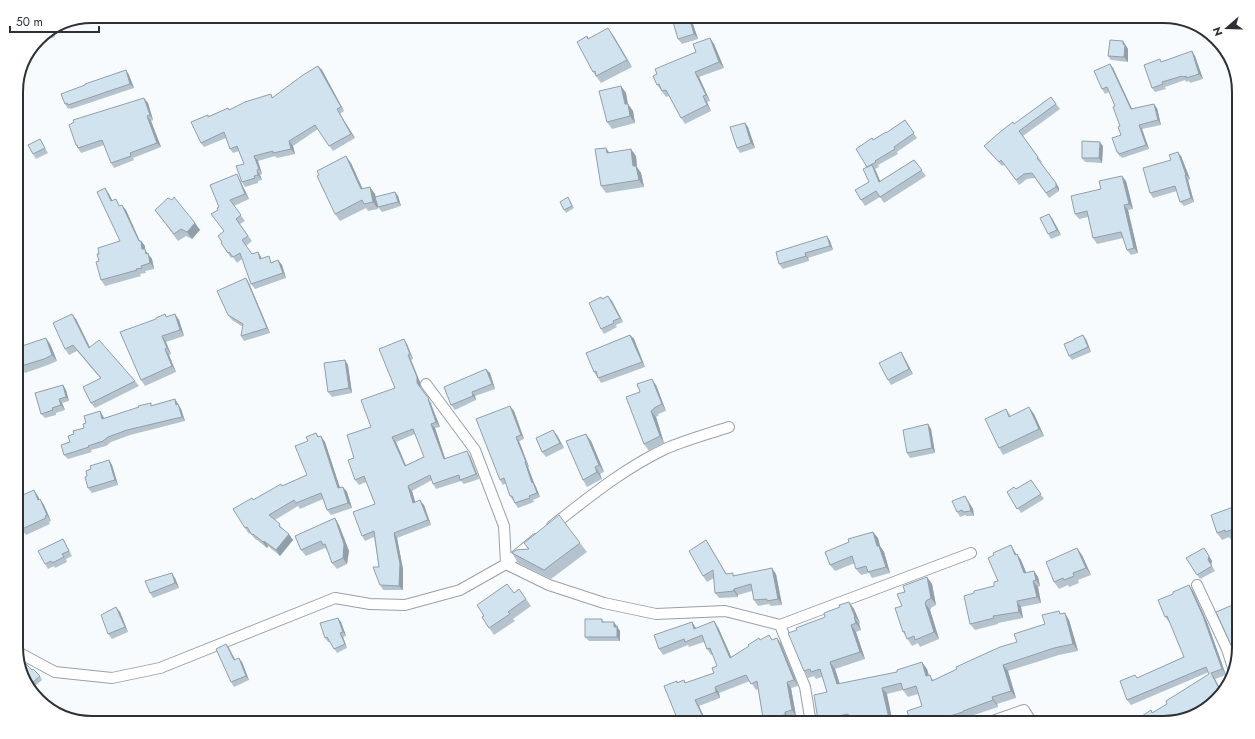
<svg xmlns="http://www.w3.org/2000/svg" width="1255" height="739" font-family="Jost,sans-serif">
	<style>
		.lines { fill: none; stroke-linecap: round; stroke-linejoin: round }
		.minor-casing { stroke: #98a1a9; stroke-width: 12 }
		.minor { stroke: #fff; stroke-width: 10 }
		.wall { fill: #b5c3ce; fill-rule: evenodd }
		.shaded-wall { fill: #939fa8 }
		.building { fill: #d2e3f0; stroke: #939fa8; fill-rule: evenodd }
		.rim { fill: none; stroke: #2d3134; stroke-width: 2 }
	</style>
	<rect width="100%" height="100%" fill="#f7fbfe"/>
	<g class="lines">
		<g class="minor-casing">
			<path id="minor" d="M426,384L475,450L504,526L506,564L549,585L604,603L656,614L725,611L780,625L805,687L811,723
				M552,526C588,498 623,469 665,449C685,440 708,434 729,427
				M1197,585L1227,649L1233,668
				M780,625L971,553
				M16,651L55,672L112,678L160,668L335,598L370,604L405,605L460,590L506,564L536,539
				M987,723L1024,710L1032,723"/>
		</g>
		<use href="#minor" class="minor"/>
	</g>
	<path class="wall" d="M1133,16H1143V18H1134Z
		M689,17L692,21L698,39L682,44L678,39Z
		M52,29L55,37L36,43L39,38Z
		M613,35L632,67L601,83L593,72L587,36L589,39Z
		M710,38L714,44L724,68L699,77L710,101L707,102L711,111L685,124L681,118L669,96L666,97L657,85V74L696,52Z
		M1123,41L1128,49V62L1111,60L1108,56Z
		M1195,56L1203,79L1190,83L1189,81L1186,82L1185,80L1165,87L1166,89L1155,92L1152,88L1162,61Z
		M1110,64L1113,68L1132,109L1157,108L1161,125L1142,129L1149,149L1122,158L1121,156L1120,157L1117,152L1121,135L1120,126L1115,106L1109,92L1105,94L1102,89Z
		M318,66L322,70L344,111L340,114L355,138L333,151L318,129L293,146L295,154L277,158L275,156L258,161L262,174L260,175L262,180L258,181V183L245,187L242,182L244,164L239,151L233,153L230,149L226,138L204,147L201,143L209,116L228,108L229,110L271,94L273,98Z
		M126,70L129,75L134,88L71,109L70,108L68,109L65,104L85,85Z
		M621,86L626,93L628,104L633,111L635,123L612,129L607,122Z
		M1051,97L1060,109L1023,136L1042,162L1041,163L1059,188V191L1049,198L1035,178L1027,179L1019,185L1005,164L1002,166L988,151L984,146Z
		M148,103L153,120L151,121L161,147L133,158L134,160L114,168L111,163L104,145L81,153L76,145Z
		M905,120L917,138L897,152L898,154L878,165L879,167L875,169L880,181L914,160L926,176L884,203L880,197L865,206L861,200L869,182L867,167L886,133Z
		M745,123L748,127L755,148L740,153L737,148Z
		M40,139L43,144L48,153L36,159L33,154Z
		M1103,146L1102,163L1085,162L1082,158Z
		M610,153L636,156L637,167L641,173L644,187L606,193L601,186Z
		M1181,156L1190,179L1188,180L1194,202L1184,206L1180,202L1177,191L1153,198L1150,193L1171,160Z
		M351,163L362,189L370,187L375,194L376,197L395,192L398,196L401,206L382,212L378,207L376,201L378,209L368,211L366,208L340,221L335,214Z
		M240,180L249,199L234,206L245,221L240,224L252,241L246,246L252,254L258,252L262,259L272,262L278,260L282,265L286,278L255,289L251,284L242,259L237,263L233,257L231,258L221,243L222,242L218,236L224,231L219,207Z
		M1126,181L1133,209L1128,210L1138,253L1131,255L1127,250L1123,238L1097,244L1093,238L1088,217L1079,219L1075,214L1101,189Z
		M105,188L109,194L112,200L120,206L126,210L140,241H141L145,246V250L152,259L154,269L145,271L146,273L140,274L141,276L105,286L101,280L99,261V254L120,241Z
		M570,200L574,208L566,213L564,210Z
		M155,210L195,223L200,230L192,239L186,236L178,241Z
		M1052,218L1061,235L1051,239L1048,234Z
		M827,236L830,241L833,250L808,258L809,261L783,269L779,264Z
		M246,278L249,283L270,333L244,341L241,336L243,327L232,320L228,315Z
		M608,296L612,301L623,322L616,325L617,327L604,334L601,329L602,299Z
		M175,314L179,320L184,336L166,342L171,354L169,355L176,372L145,386L141,380L167,317Z
		M76,319L90,347L135,381L139,386L95,408L91,403L100,378L77,351L69,355L65,349Z
		M630,335L634,339L645,367L601,383L598,378V376L597,377L594,372Z
		M46,338L50,344L57,361L48,365L25,373L21,366Z
		M1086,339L1091,352L1072,360L1069,356L1074,340Z
		M407,344L413,359L411,360L420,382L421,387L432,404H431L440,427L435,428L445,459L470,456L479,479L464,484L461,481L436,489L433,484L432,480L412,491L415,502L424,505L431,525L397,538L403,569V590H383L380,585L379,567L374,537L365,541L362,536L375,504L366,482L359,485L355,480L354,458L371,427L395,388ZM415,434L424,457L406,465L396,442Z
		M901,352L904,357L913,374L891,385L888,380Z
		M345,360L348,365L352,393L332,397L328,392Z
		M490,373L495,389L475,396L476,400L455,410L451,405Z
		M63,385L66,390L69,401L62,403L65,410L56,413V415L45,418L41,414Z
		M656,385L666,411L658,414L659,415L656,417L664,443L649,451L644,444L640,392Z
		M175,399L181,409L185,421L130,435L111,442L106,446L91,450L92,452L68,459L64,455L74,434L84,428L86,423L100,411L103,416L104,418Z
		M1006,409L1011,416L1034,414L1044,436L1003,455L999,448Z
		M514,411L524,439L519,441L529,467H528L534,483L536,487L540,497L533,500L534,502L518,508L510,496L506,483L503,485L500,480Z
		M928,424L931,429L935,453L910,458L907,453Z
		M316,433L319,437L325,442L340,488L343,487L347,492L352,508L331,515L327,510L323,499L300,509L298,506L275,520L293,540L280,556L268,546L267,548L257,540H256L250,533L249,534L245,528L253,500L307,475L308,441Z
		M557,435L564,448L546,457L542,452Z
		M591,441L604,472L600,474L602,479L587,487L583,480Z
		M109,460L112,465L118,485L92,493L88,488L87,476L91,469Z
		M1031,480L1044,499L1021,513L1007,492L1016,489Z
		M38,496L39,499H40L44,505L51,521L49,522L50,524L26,535L23,531L16,534V498Z
		M965,496L973,509L974,516H967L965,515L960,517L957,512Z
		M1239,505V536L1230,539L1229,537L1222,540L1217,533Z
		M335,518L339,525L349,551L347,564L337,569L332,563L328,551L325,548L306,556L301,550Z
		M873,532L878,538L880,546L884,552L890,573L872,578L869,573L861,575L856,569L855,563L835,571L830,565Z
		M63,539L66,544L72,556L66,559L67,562L55,568L54,566L48,569L45,564Z
		M706,540L726,574L734,575L776,574L782,605L771,606L769,604L758,606L754,600L752,591L738,595V597L719,598L715,593L714,578L707,582L703,576Z
		M524,543H580L587,552L551,579L518,563L512,553L528,549Z
		M1011,545L1016,554H1017L1021,560L1026,573L1034,571L1038,577L1040,586L1038,587L1041,603L1021,607L1023,618L998,623V624L975,630L970,624L974,593L994,586L998,581L994,555Z
		M1204,548L1212,561L1211,565L1215,571L1200,579L1186,558Z
		M1082,555L1091,575L1078,580L1079,583L1069,587L1068,585L1059,589L1054,582Z
		M927,577L932,584L936,605L931,608V609L930,610L939,639L920,647L918,643L912,646L903,632L902,606L905,592Z
		M175,578L179,588L153,598L150,593Z
		M1189,585L1193,591L1207,622L1226,675L1215,679L1222,692L1201,713L1163,723L1152,713L1167,704L1209,674V672L1131,705L1127,700L1138,678L1184,657L1170,622H1169L1165,617Z
		M519,589L531,606L513,619L515,621L494,635L482,617Z
		M849,602L854,609L860,623L859,624L861,630L856,632L865,659L835,669L840,684L927,669L929,676L934,680L1017,642L1061,614L1069,620L1078,651L1059,655L1008,671L1016,698L997,704L998,707L968,717V719L955,723H911L922,706L918,694L908,697L903,690L887,694L850,721L842,723H820L818,720L827,692L822,677L816,679L814,676L808,678L804,671L797,630L825,617Z
		M120,612L128,632L112,639L108,634Z
		M338,618L341,622L346,636L343,637L347,648L337,653L330,642H328L325,638Z
		M602,619L604,622L618,626V628L620,631V641H589L585,637Z
		M692,622L696,629L718,627L731,657L760,640H773L777,638L781,644L798,686L791,688L796,716L789,718V720L773,723H767L763,718L758,689L756,690L750,681L719,693L720,698L699,706L707,723H679L678,682L684,680L686,683L714,673L717,666L713,654L711,655L707,649L704,642L689,647L688,645L663,655L659,649Z
		M226,644L229,648L235,659L242,662L249,680L234,687L231,682Z
		M32,670L40,676L42,680L33,688L26,685Z"/>
	<path class="shaded-wall" d="M689,17L692,21L698,39L694,34Z
		M608,28L613,35L632,67L627,60Z
		M52,29L55,37L51,30Z
		M710,38L714,44L724,68L719,62Z
		M1123,41L1128,49V62L1124,57Z
		M1192,51L1195,56L1203,79L1199,74Z
		M1110,64L1113,68L1134,113L1131,109Z
		M318,66L322,70L344,111L341,107Z
		M126,70L129,75L134,88L130,84Z
		M695,72L699,77L710,101L706,95Z
		M621,86L626,93L628,105V104L633,111L635,123L630,116L625,104Z
		M703,96L707,102L711,111L707,105Z
		M144,98L148,103L153,120L150,115Z
		M1154,104L1157,108L1161,125L1158,120Z
		M337,109L340,114L355,138L351,134Z
		M147,116L151,121L161,147L157,143Z
		M745,123L748,127L755,148L751,143Z
		M1139,125L1142,129L1149,149L1146,145Z
		M289,141L293,146L295,154L291,149Z
		M1100,142L1103,146L1102,163L1099,158Z
		M606,148L611,155L607,153Z
		M631,149L636,156L637,167L641,173L644,187L639,180L633,166Z
		M1178,152L1181,156L1190,179L1186,175Z
		M254,156L258,161L262,174L259,169Z
		M346,156L351,163L366,196L361,189Z
		M872,165L876,171L883,188L879,182Z
		M257,170L260,175L262,180L258,175Z
		M237,174L240,180L249,199L245,194Z
		M1185,175L1188,180L1194,202L1191,198Z
		M1122,176L1126,181L1133,209L1129,204Z
		M1056,183L1059,188V191L1056,187Z
		M370,187L375,194L378,209L373,202Z
		M105,188L109,194L115,206L111,201Z
		M395,192L398,196L401,206L398,202Z
		M122,205L126,210L141,244V241L145,246V250L152,259L154,269L142,249Z
		M1124,205L1128,210L1138,253L1134,248Z
		M1049,214L1052,218L1061,235L1057,230Z
		M195,223L200,230L192,239L187,232Z
		M827,236L830,241L833,250L830,246Z
		M258,252L261,257L264,265L260,259Z
		M805,253L808,258L809,261L806,256Z
		M278,260L282,265L286,278L283,273Z
		M246,278L249,283L270,333L267,328Z
		M608,296L612,301L623,322L620,318Z
		M72,314L76,319L93,354L89,348Z
		M175,314L179,320L184,336L180,330Z
		M630,335L634,339L645,367L642,362Z
		M1083,335L1086,339L1091,352L1088,347Z
		M162,336L166,342L171,354L167,348Z
		M46,338L50,344L57,361L52,355Z
		M404,339L407,344L413,359L410,354Z
		M165,349L169,355L176,372L172,366Z
		M901,352L904,357L913,374L909,369Z
		M408,355L411,360L420,382L421,388L417,383Z
		M345,360L348,365L352,393L349,388Z
		M486,369L490,373L495,389L492,384Z
		M652,379L656,385L666,411L662,404Z
		M63,385L66,390L69,401L66,397Z
		M472,392L475,396L476,400L473,396Z
		M59,399L62,403L65,410L61,405Z
		M175,399L181,409L185,421L182,417L176,405Z
		M428,399L431,404L440,427L436,422Z
		M510,406L514,411L524,439L521,435Z
		M1029,407L1034,414L1044,436L1039,429Z
		M100,411L103,416L106,424L102,419Z
		M651,411L656,417L664,443L660,436Z
		M431,424L435,428L447,464L444,459Z
		M928,424L931,429L935,453L932,448Z
		M553,430L557,435L564,448L560,443Z
		M586,434L591,441L604,472L599,465Z
		M321,436L325,442L342,494L338,488Z
		M392,437L396,442L408,471L405,466Z
		M516,437L519,441L529,467L526,462Z
		M467,451L470,456L479,479L476,474Z
		M109,460L112,465L118,485L115,480Z
		M525,462L528,467L534,483L536,487L540,497L537,493L532,483Z
		M595,467L600,474L602,479L597,472Z
		M408,486L412,491L417,508L413,503Z
		M343,487L347,492L352,508L348,503Z
		M34,490L38,496L42,506L38,500Z
		M965,496L973,509L974,516L971,511Z
		M40,499L44,505L51,521L47,515Z
		M420,500L424,505L431,525L428,520Z
		M335,518L339,525L349,551L347,564L343,558Z
		M873,532L878,538L880,546L884,552L890,573L886,567L877,546Z
		M394,533L397,538L403,569V590L399,586Z
		M289,534L293,540L280,556L276,550Z
		M706,540L710,546L730,580L726,574Z
		M264,541L268,546L267,548L263,542Z
		M1011,545L1015,552L1019,561L1015,555Z
		M1077,548L1082,555L1091,575L1086,568Z
		M1204,548L1212,561L1211,565L1215,571L1208,560Z
		M1017,554L1021,560L1029,579L1024,573Z
		M772,568L776,574L782,605L778,599Z
		M1034,571L1038,577L1040,586L1036,580Z
		M172,573L175,578L179,588L175,583Z
		M927,577L932,584L936,605L931,598Z
		M1033,581L1038,587L1041,603L1037,597Z
		M1189,585L1193,591L1207,622L1226,675L1222,669Z
		M734,589L738,595V597L734,591Z
		M1017,601L1021,607L1023,618L1019,612Z
		M849,602L854,609L860,623L855,617Z
		M925,603L930,610L939,639L934,632Z
		M116,607L120,612L128,632L125,627Z
		M1065,613L1069,620L1078,651L1073,644Z
		M854,617L859,624L861,630L856,623Z
		M338,618L341,622L346,636L343,632Z
		M714,621L718,627L734,663L730,658Z
		M614,622L620,631V641L617,637L614,627Z
		M692,622L696,628L699,635L694,629Z
		M851,625L856,632L865,659L860,652Z
		M340,633L343,637L347,648L345,644Z
		M777,638L781,644L798,686L794,680Z
		M226,644L229,648L237,664L234,660Z
		M239,658L242,662L249,680L246,676Z
		M830,662L835,669L842,691L837,684Z
		M922,662L927,669L931,683L926,676Z
		M1003,665L1008,671L1016,698L1011,691Z
		M1211,673L1215,679L1222,692H1221Z
		M787,682L791,688L796,716L792,710Z
		M31,684L36,694L34,692Z
		M715,687L719,693L720,698L716,692Z
		M882,688L887,694L893,723H890Z
		M992,697L997,704L998,707L993,700Z
		M695,700L699,706L707,723H706Z
		M785,712L789,718V720L785,715Z"/>
	<path class="building" d="M689,17L694,34L678,39L673,22Z
		M608,28L627,60L596,76L595,71L593,72L577,42L587,36L588,39Z
		M51,30L52,32L43,35Z
		M710,38L719,62L695,72L706,95L703,96L707,105L681,118L666,90L662,91L659,84L657,85L653,76L657,74L655,69L696,52L693,44Z
		M1110,40L1123,41V44L1125,45L1124,57L1108,56Z
		M1192,51L1199,74L1186,78V76L1183,77L1182,76L1162,82L1163,84L1152,88L1144,65L1160,59L1161,62Z
		M1110,64L1131,109L1154,104L1158,120L1139,125L1146,145L1119,154L1118,152H1117L1112,138L1121,135L1118,127L1120,126L1113,107L1115,106L1107,87L1102,89L1094,71Z
		M318,66L341,107L337,109L351,134L329,146L315,125L289,141L291,149L273,153V151L254,156L259,169L257,170L258,175L254,176L255,178L242,182L236,166L244,164L237,146L230,149L224,132L201,143L191,122L208,115V117L228,108L229,110L245,102L271,94L272,98L303,75Z
		M126,70L130,84L68,105L67,103L65,104L61,94L85,85V84Z
		M621,86L625,104H628L630,116L607,122L599,91Z
		M1051,97L1056,104L1019,131L1038,157L1037,158L1056,183V187L1046,193L1032,173L1024,174L1016,180L1001,160L999,162L984,146L1000,132L1013,122L1014,124Z
		M144,98L150,115L147,116L157,143L130,153L131,156L111,163L102,140L78,148L77,145H76L69,125L74,122L73,120Z
		M905,120L914,133L894,147L895,149L875,161L876,162L867,167L856,149L872,138L873,140L886,132V133Z
		M745,123L751,143L737,148L730,127Z
		M40,139L45,148L33,154L28,145Z
		M1082,141L1100,142L1099,158H1082Z
		M606,148L607,153L631,149L633,166H636L639,180L601,186L595,149Z
		M1178,152L1186,175H1185L1191,198L1180,202L1175,186L1150,193L1143,168L1171,160L1169,155Z
		M346,156L361,189L370,187L373,202L364,204L362,200L335,214L317,176L319,175L317,171Z
		M914,160L922,170L880,197L876,191L861,200L855,190L869,182L863,169L872,165L879,182Z
		M237,174L245,194L230,200L241,215L236,219L248,236L242,240L252,254L258,252L260,259L269,256L271,263L278,260L283,273L251,284L240,253L233,257L229,252L228,253L221,243L222,242L218,236L224,231L211,214L218,210L217,208L219,207L210,185Z
		M1122,176L1129,204L1124,205L1134,248L1127,250L1121,232L1093,238L1087,211L1075,214L1071,196L1101,189L1099,181Z
		M105,188L111,201L116,199L119,206L122,205L139,241H141L142,249H145L146,254L148,253L150,263L141,266L142,268L136,269L137,270L101,280L96,262L99,261L97,254H99L98,248L120,241L97,192Z
		M395,192L398,202L378,207L375,197Z
		M174,197L195,223L187,232L181,229L174,234L155,210L168,198L172,200Z
		M568,197L572,206L564,210L560,202Z
		M1049,214L1057,230L1048,234L1040,218Z
		M827,236L830,246L805,253L806,256L779,264L776,252Z
		M246,278L267,328L241,336L243,324L228,315L217,291Z
		M608,296L620,318L613,321L614,323L601,329L589,303L601,297L602,299Z
		M72,314L89,348L99,340L135,381L91,403L83,387L101,378L73,345L65,349L53,323Z
		M165,314L166,317L175,314L180,330L162,336L167,348L165,349L172,366L141,380L120,332L156,319V318Z
		M630,335L642,362L598,378L596,371L594,372L586,353Z
		M1083,335L1088,347L1069,356L1064,344L1074,340V339Z
		M46,338L52,355L44,359L21,366L16,353V348Z
		M404,339L410,354L408,355L417,377V383L429,399H428L436,422L431,424L444,459L467,451L476,474L460,480L459,475L433,484L430,475L408,486L413,503L420,500L428,520L394,533L400,564L399,586L380,585L373,567H379L374,531L362,536L353,512L375,504L364,476L355,480L348,460L354,458L347,435L371,427L361,400L395,388L379,349ZM413,429L424,457L405,466L392,437Z
		M901,352L909,369L888,380L879,363Z
		M345,360L349,388L328,392L324,363Z
		M486,369L492,384L472,392L473,396L451,405L444,387Z
		M652,379L662,404L654,408V409L651,411L660,436L644,444L626,397L640,392L637,384Z
		M63,385L66,397L59,399L61,405L52,408L53,410L41,414L35,393Z
		M175,399L176,405L178,404L182,417L127,430L108,437L103,441L88,446L89,447L64,455L61,445L70,442L68,436L74,434L73,431L84,428L83,424L86,423L84,416L100,411L102,419L139,407L138,406L151,403V406Z
		M510,406L521,435L516,437L526,462H525L532,483L533,482L537,493L529,496L530,498L515,503L512,496H510L504,478L500,480L476,419Z
		M1029,407L1039,429L999,448L985,419L1006,409L1009,417Z
		M928,424L932,448L907,453L903,430Z
		M553,430L560,443L542,452L536,438Z
		M316,433L318,437L321,436L338,488L343,487L348,503L327,510L321,493L296,503L294,500L269,515L280,524L279,526L289,534L276,550L264,541L263,542L253,534L252,535L247,527L245,528L233,509L252,498L253,500L281,484L282,486L307,475L295,446L308,441L306,437Z
		M586,434L599,465L595,467L597,472L583,480L566,441Z
		M109,460L115,480L88,488L85,477L87,476L86,471L91,469L90,466Z
		M1031,480L1041,494L1017,509L1007,492L1014,487L1016,489Z
		M34,490L38,500L40,499L47,515L45,516L46,518L22,529L20,525L16,526V498Z
		M965,496L969,504L971,511L963,512L962,510L957,512L952,501Z
		M1239,505V527L1225,532V530L1217,533L1211,515Z
		M559,515L580,543L544,570L512,553L516,550L529,549L524,543Z
		M335,518L344,544L343,558L332,563L325,544L323,545L321,541L301,550L295,536Z
		M873,532L877,546H879L886,567L868,572L866,566L856,569L852,556L830,565L825,552L849,542L848,539Z
		M63,539L69,551L62,554L64,557L52,563L51,561L45,564L38,551Z
		M706,540L726,574L733,573V576L772,568L778,599L767,601V599L754,600L751,584L734,589V591L715,593L713,570L703,576L689,551Z
		M1011,545L1015,555L1017,554L1024,573L1034,571L1036,580L1033,581L1037,597L1017,601L1019,612L993,616L994,618L970,624L964,596L974,593V591L994,586V582L998,581L988,558L994,555L993,553Z
		M1077,548L1086,568L1073,573L1074,576L1064,580L1063,578L1054,582L1046,562Z
		M1204,548L1209,556L1208,560L1212,566L1197,575L1186,558Z
		M172,573L175,583L150,593L145,581Z
		M927,577L931,598L926,601V602L925,603L934,632L915,640L914,636L907,639L904,631L903,632L895,608L902,606L897,594L905,592L903,586Z
		M507,584L514,593L519,589L526,599L508,612L510,614L489,628L482,617L484,616L477,605Z
		M1189,585L1203,616L1222,669L1211,673L1221,692L1201,713L1177,719L1176,718L1173,720L1163,723H1142L1139,718L1151,710L1152,713L1167,704L1166,701L1209,674L1206,667L1127,700L1120,681L1135,675L1137,678L1184,657L1167,616L1165,617L1158,600L1173,594V592Z
		M849,602L855,617H854L856,623L851,625L860,652L830,662L837,684L897,672V670L922,662L926,676L930,675L932,681L957,669L956,667L1000,647L1017,642L1014,634L1045,624L1042,615L1059,611L1060,614L1065,613L1073,644L1054,648L1003,665L1011,691L992,697L993,700L963,711V712L927,723H911L907,711L922,706L916,686L903,690L901,683L882,688L890,723H850L848,714L818,720L814,695L827,692L820,669L811,672L810,669L804,671L788,633L797,630L796,628L825,617L824,613L840,607L839,605Z
		M1235,604L1239,613V647L1236,656L1216,612Z
		M116,607L125,627L108,634L101,615Z
		M338,618L343,632L340,633L345,644L334,649L327,637L325,638L320,623Z
		M585,619H602V622H614V627H617V637H585Z
		M714,621L730,658L749,646L748,645L759,638L760,640L769,635L772,640L777,638L794,680L787,682L792,710L785,712V715L763,718L757,681L751,684L746,675L715,687L716,692L695,700L706,723H679L664,686L677,681V683L684,680L685,683L714,673L712,668L717,666L710,648L707,649L702,635L685,642L684,639L659,649L654,635L692,622L694,629Z
		M226,644L234,660L239,658L246,676L231,682L216,649Z
		M19,660L22,663L23,661L32,670L33,669L40,676L31,684L34,692L26,685Z"/>
	<path d="M0 0H1255V739H0ZM92 23H1163A69 69 0 0 1 1232 92V647A69 69 0 0 1 1163 716H92A69 69 0 0 1 23 647V92A69 69 0 0 1 92 23Z" fill="#fff" fill-rule="evenodd"/>
	<path class="rim" d="M92 23H1163A69 69 0 0 1 1232 92V647A69 69 0 0 1 1163 716H92A69 69 0 0 1 23 647V92A69 69 0 0 1 92 23Z"/>
	<g transform="translate(1227 28) rotate(250)" stroke="#ffffff" stroke-width="3" paint-order="stroke">
	<path d="M0-3L7 15L0 10L-7 15Z" fill="#2d3134"/>
	<text y="-6" font-size="11" font-weight="bold" text-anchor="middle" fill="#2d3134">N</text>
	</g>
	<path d="M10 26v6h89v-6" fill="none" stroke="#2d3134" stroke-width="2"/>
	<text x="16" y="26" font-size="12" fill="#2d3134" stroke="#ffffff" stroke-width="3" paint-order="stroke">50 m</text>
</svg>
